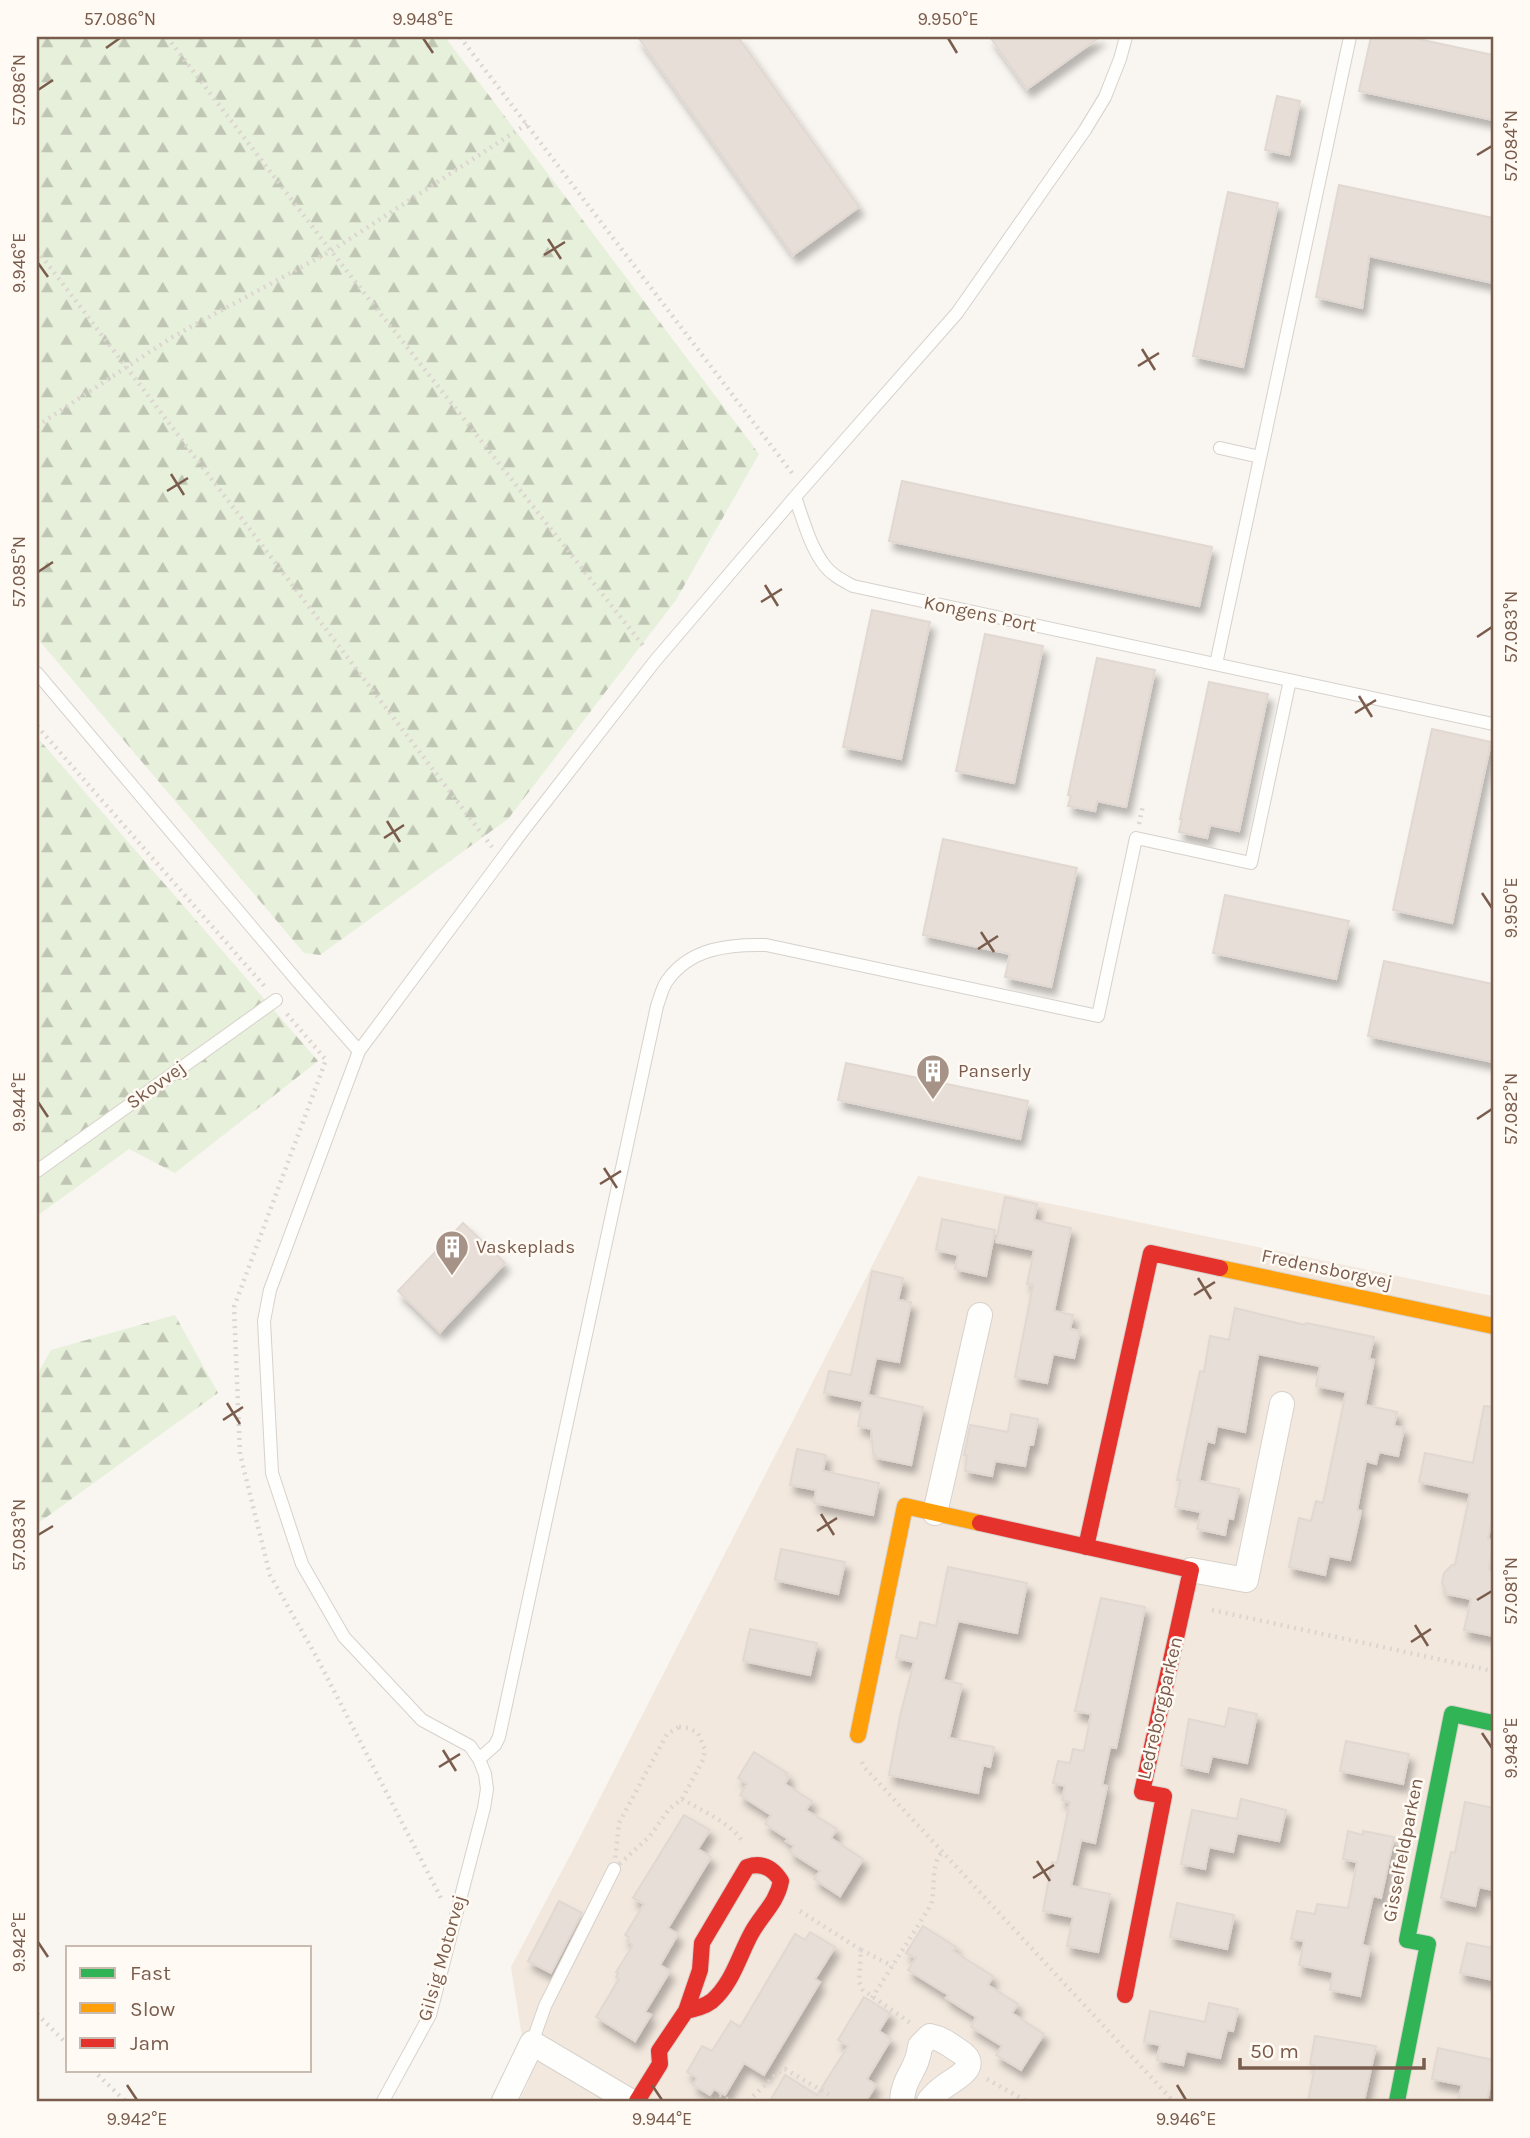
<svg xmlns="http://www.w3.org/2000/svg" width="1530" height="2138" font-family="Karla,sans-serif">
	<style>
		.residential { fill: #f2e8de }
		.forest { fill: url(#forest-firs) }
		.building { fill: #e6ded7; stroke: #e2d8d2; stroke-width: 2; filter: url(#shadow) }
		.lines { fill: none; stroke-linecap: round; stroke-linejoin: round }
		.lane-casing { stroke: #d7d1cb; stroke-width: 14 }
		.street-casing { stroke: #d7d1cb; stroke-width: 26 }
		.fast-casing { stroke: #d9d2cb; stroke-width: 18 }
		.slow-casing { stroke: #d9d2cb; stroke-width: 18 }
		.jam-casing { stroke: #d9d2cb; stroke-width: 18 }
		.path { stroke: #dcd5d0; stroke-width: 4.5; stroke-dasharray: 2 5; stroke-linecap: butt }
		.lane { stroke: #fefefd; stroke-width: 12 }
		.street { stroke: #fefefd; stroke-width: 24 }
		.fast { stroke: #30b455; stroke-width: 16 }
		.slow { stroke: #ff9f0a; stroke-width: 16 }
		.jam { stroke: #e5322d; stroke-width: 16 }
		.ticks { fill: none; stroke: #7a5c4d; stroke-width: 2.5 }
		.labels { text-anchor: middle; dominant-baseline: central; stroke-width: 5; stroke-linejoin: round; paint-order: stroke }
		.street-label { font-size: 19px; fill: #7a5c4d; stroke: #fffaf3 }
		.poi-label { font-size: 19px; fill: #7a5c4d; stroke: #fffaf3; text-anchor: start }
		.neatline { fill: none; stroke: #7a5c4d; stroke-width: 2.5 }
		.ticks-label { font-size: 18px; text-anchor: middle; fill: #7a5c4d }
	</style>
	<defs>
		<pattern id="forest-firs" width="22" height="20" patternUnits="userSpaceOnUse" patternTransform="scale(1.75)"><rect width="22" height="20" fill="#e7f0db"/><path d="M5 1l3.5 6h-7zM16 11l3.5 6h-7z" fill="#c0c6b4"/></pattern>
		<filter id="shadow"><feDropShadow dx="4.5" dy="8" stdDeviation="3.5" flood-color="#0004"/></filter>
	</defs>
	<rect width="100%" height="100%" fill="#f9f5f0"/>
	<path class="residential" d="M918,1176L1493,1296V2101H519L529,2081L511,1967L583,1831Z"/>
	<path class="forest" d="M37,37H445L759,454L676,600L508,819L320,955L304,953L37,638Z
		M37,737L318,1061L175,1173L129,1149L37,1216Z
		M175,1315L218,1393L37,1524V1375L51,1350Z"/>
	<path class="building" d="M638,37H738L859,207L793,255Z
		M990,37H1100L1027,89Z
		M1371,37H1409L1493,55V120L1359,91Z
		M1277,96L1300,101L1289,155L1265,150Z
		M1339,185L1493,218V283L1369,256L1362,308L1316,297Z
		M1228,192L1278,203L1243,367L1193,356Z
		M902,481L1212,547L1199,606L889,541Z
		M872,610L930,622L901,759L843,747Z
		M985,634L1043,646L1014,783L956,771Z
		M1097,658L1155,670L1126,807L1097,801L1095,811L1068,806L1071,796L1068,795Z
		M1209,682L1268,694L1239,831L1210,825L1207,838L1179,832L1182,819H1180Z
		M1432,729L1491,742L1452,923L1393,910Z
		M943,839L1077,868L1051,987L1005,977L1010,954L923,935Z
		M1225,895L1349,921L1336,979L1213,953Z
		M1384,961L1493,984V1062L1368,1036Z
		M846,1063L1028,1101L1020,1139L838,1100Z
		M1005,1197L1037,1204L1034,1220L1071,1228L1054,1311L1073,1315L1070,1329L1080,1331L1074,1358L1053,1354L1047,1383L1015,1377L1033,1285L1027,1284L1034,1250L996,1242Z
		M942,1219L995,1230L986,1276L955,1269L958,1255L936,1250Z
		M463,1223L505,1263L440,1332L398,1291Z
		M872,1271L903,1278L898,1300L911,1302L899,1362L876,1358L868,1395L923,1407L911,1465L877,1458L873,1452L871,1429L858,1426L863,1401L824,1393L829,1371L851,1375Z
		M1235,1308L1305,1325L1306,1323L1374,1337L1369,1359L1374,1360L1365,1405L1397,1412L1394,1426L1404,1428L1398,1456L1379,1452L1376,1464L1366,1461L1357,1510L1361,1511L1350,1560L1329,1556L1325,1575L1289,1567L1299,1518L1311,1521L1316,1501L1323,1503L1346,1392L1316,1386L1320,1366L1258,1354L1245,1432L1217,1426L1214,1443L1207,1441L1199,1481L1239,1489L1233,1519L1228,1518L1225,1535L1197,1529L1201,1512L1175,1507L1181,1480H1177L1200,1371L1204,1372L1210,1336L1229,1340Z
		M1484,1406L1493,1407V1514L1488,1539L1493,1540L1489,1570L1493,1571V1636L1464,1630L1471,1599L1447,1594L1442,1583L1444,1573L1452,1565H1455L1470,1493L1419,1482L1425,1453L1473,1463Z
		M1011,1414L1038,1419L1033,1445H1029L1025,1466L995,1461L992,1476L965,1471L967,1456L964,1455L970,1425L1008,1432Z
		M797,1449L826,1455L823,1471L879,1483L873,1515L814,1503L816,1490L790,1485Z
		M781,1549L845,1562L838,1594L775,1580Z
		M948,1567L1027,1583L1017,1633L958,1621L943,1680L962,1684L949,1738L994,1747L990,1767L983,1765L978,1793L889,1775L901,1712L914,1662L896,1658L901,1635L917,1639L920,1622L936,1626Z
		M1101,1598L1145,1607L1116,1748L1110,1747L1102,1785L1107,1786L1095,1843L1081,1840L1071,1886L1110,1894L1098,1952L1067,1946L1073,1917L1043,1911L1052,1862L1057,1863L1070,1802L1062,1800L1065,1786L1053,1783L1058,1761L1070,1763L1073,1749L1084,1751L1091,1714L1075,1711Z
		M750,1629L817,1643L810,1675L743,1661Z
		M1229,1708L1257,1714L1247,1763L1212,1756L1208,1772L1181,1766L1189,1719L1225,1727Z
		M1346,1741L1409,1754L1403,1784L1340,1771Z
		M754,1752L787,1773L785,1775L789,1777L785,1784L812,1801L806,1810L837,1829L831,1838L863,1859L840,1896L814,1879L820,1871L790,1852L794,1846L786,1841L788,1839L765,1824L771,1815L740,1795L747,1784L738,1778Z
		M1241,1799L1286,1810L1279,1841L1237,1833L1233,1852L1209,1847L1205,1869L1181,1864L1192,1810L1237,1819Z
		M1465,1802L1493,1808V1890L1479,1887L1475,1906L1441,1898L1451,1852L1455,1853Z
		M684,1815L710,1830L698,1849L711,1857L668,1928L678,1934L660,1965L670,1971L645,2012L651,2015L635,2041L596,2017L619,1979L616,1977L618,1973L616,1972L633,1945L627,1941L629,1937L625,1935L644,1904L633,1898Z
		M1348,1831L1363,1835V1831L1394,1837L1381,1898L1373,1896L1362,1945L1370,1947L1360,1996L1330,1990L1333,1972L1299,1965L1304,1941L1291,1939L1297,1911L1315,1914L1317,1904L1348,1908L1357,1862L1343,1859Z
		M559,1901L582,1913L551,1973L528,1961Z
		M1177,1903L1234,1915L1227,1949L1170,1937Z
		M923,1926L956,1947L953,1951L993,1976L988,1985L1018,2004L1012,2013L1044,2034L1021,2070L996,2055L1002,2046L971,2027L976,2017L946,1998L948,1995L908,1970L916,1958L906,1953Z
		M810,1932L835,1947L815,1979L820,1982L764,2075L744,2063L725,2095L714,2089L710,2095L693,2085L697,2078L687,2072L702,2046L712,2051L731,2021L740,2027L795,1934L805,1940Z
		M1467,1943L1493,1948V1980L1460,1973Z
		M864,1997L890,2013L879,2031L891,2039L867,2079L876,2085L866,2101H770L785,2075L817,2095L848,2046L838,2040Z
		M1209,2003L1238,2009L1233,2031L1227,2030L1220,2058L1186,2051L1183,2065L1157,2060L1160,2045L1144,2042L1150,2011L1205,2022Z
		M1315,2036L1376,2046L1364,2101H1308L1315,2066L1310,2064Z
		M1438,2048L1493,2060V2071L1487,2101H1458L1462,2085L1432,2079Z"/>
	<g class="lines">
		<g class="lane-casing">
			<path id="lane" d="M1220,448L1260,457
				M795,497C803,519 810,547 825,566C832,575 842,580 853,586L1493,724
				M1216,664L1350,37
				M37,673L299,983L359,1051
				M37,1171L276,1000
				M479,1759L495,1745L499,1737L657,1006C660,998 662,988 667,981C690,948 729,944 766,945L1098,1016L1136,838L1251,863L1290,680
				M532,2043L545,2006L614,1869
				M383,2101L430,2015L484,1808L487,1789L485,1774L479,1759L470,1746L422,1720L344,1637L302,1564L272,1473L264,1321L270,1290L359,1051L522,832L655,661L795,497L957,313L1085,130L1105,97L1120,59L1126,37"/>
		</g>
		<g class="street-casing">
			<path id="street" d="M935,1513L980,1315
				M1191,1570L1246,1580L1282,1404
				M504,2101L532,2043L630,2101
				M902,2101C903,2077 918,2070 920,2046L930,2036C941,2038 950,2045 959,2051C983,2066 956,2078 945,2086C939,2090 934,2095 929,2101"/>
		</g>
		<g class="fast-casing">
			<path id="fast" d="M1397,2101L1428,1944L1407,1940L1452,1714L1493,1723"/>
		</g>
		<g class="slow-casing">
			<path id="slow" d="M1220,1268L1493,1326
				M858,1735L905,1506L980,1523"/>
		</g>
		<g class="jam-casing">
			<path id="jam" d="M980,1523L1191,1570L1142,1792L1164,1796L1125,1995
				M1086,1547L1151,1253L1220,1268
				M637,2101L660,2064L659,2051L686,2011C695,2009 704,2007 712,2001C732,1984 739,1956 751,1934C761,1915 777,1903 781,1881C773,1868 762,1862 747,1867L702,1943L700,1970L686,2011"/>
		</g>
		<path class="path" d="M167,37L331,251L645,648
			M460,37L792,473
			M37,250L492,847
			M37,426L174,336L331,251L527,124
			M37,726L266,988
			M1139,824L1143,805
			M287,1014L326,1060L234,1307L240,1454L270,1575L316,1656L441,1898
			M1212,1610L1493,1671
			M679,1727L688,1728L698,1733L705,1750L703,1760L682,1799L669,1809L650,1836L614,1869L619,1823L667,1734Z
			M862,1762L864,1767L1173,2101
			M682,1799C699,1809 732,1824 742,1841
			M800,1911L861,1950L859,1981L863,1990L912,2024
			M861,1950L893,1966
			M872,1998L931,1905C936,1887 930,1866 942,1852
			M37,2014L68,2045
			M93,2070L125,2101
			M987,2079L1026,2101
			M716,2101L720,2095L730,2101
			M748,2101L778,2073L785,2069L831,2096"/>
		<use href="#lane" class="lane"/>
		<use href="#street" class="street"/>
		<use href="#fast" class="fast"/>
		<use href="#slow" class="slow"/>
		<use href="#jam" class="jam"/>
	</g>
	<path class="ticks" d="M423,38L433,53M948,38L957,53M106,48L120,38M38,90L53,80M1477,155L1492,146M548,239L561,259M544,255L565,242M38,263L48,277M1142,349L1155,370M1138,366L1159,353M171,474L184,495M167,491L188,478M38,572L53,562M765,585L778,606M761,602L782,589M1477,637L1492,627M1359,696L1372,717M1355,713L1376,700M387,821L400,842M384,838L404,825M1482,893L1492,908M981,932L994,952M978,949L998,936M38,1102L48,1117M1477,1119L1492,1109M604,1168L617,1188M600,1184L621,1171M1198,1278L1211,1299M1194,1295L1215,1282M227,1403L240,1424M223,1420L243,1407M821,1514L834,1535M817,1531L837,1518M38,1535L53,1526M1477,1600L1492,1591M1415,1625L1428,1646M1411,1642L1431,1629M1482,1733L1492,1748M443,1750L456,1771M439,1767L460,1754M1037,1861L1050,1881M1033,1878L1054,1865M38,1942L48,1957M127,2085L137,2100M652,2085L662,2100M1177,2085L1186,2100"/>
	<defs>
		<g id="building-pin" transform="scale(1.75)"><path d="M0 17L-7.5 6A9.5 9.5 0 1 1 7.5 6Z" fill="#a69286" stroke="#fffaf3"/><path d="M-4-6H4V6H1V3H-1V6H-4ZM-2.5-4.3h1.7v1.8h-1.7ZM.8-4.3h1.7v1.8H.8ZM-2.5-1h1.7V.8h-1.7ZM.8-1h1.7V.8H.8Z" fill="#fff"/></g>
	</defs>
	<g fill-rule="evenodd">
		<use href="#building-pin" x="933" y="1071"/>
		<use href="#building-pin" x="452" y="1247"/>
	</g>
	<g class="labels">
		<g class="street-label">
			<text transform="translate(980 614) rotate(12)">Kongens Port</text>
			<text transform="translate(156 1085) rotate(-36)">Skovvej</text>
			<text transform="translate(1327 1269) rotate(12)">Fredensborgvej</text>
			<text transform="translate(1160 1708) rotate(-77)">Ledreborgparken</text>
			<text transform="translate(1403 1850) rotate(-79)">Gisselfeldparken</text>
			<text transform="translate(442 1958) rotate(-74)">Gilsig Motorvej</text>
		</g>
		<g class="poi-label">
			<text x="958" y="1071">Panserly</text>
			<text x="476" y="1247">Vaskeplads</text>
		</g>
	</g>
	<rect width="1530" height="2138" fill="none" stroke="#fffaf3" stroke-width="77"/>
	<rect x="66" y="1946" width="245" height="126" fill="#fffaf3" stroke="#cabbb1" stroke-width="2"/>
	<rect x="80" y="1968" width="35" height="10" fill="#30b455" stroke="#cabbb1" stroke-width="2"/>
	<text x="130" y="1980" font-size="21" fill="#7a5c4d">Fast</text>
	<rect x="80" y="2003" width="35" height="10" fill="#ff9f0a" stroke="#cabbb1" stroke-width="2"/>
	<text x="130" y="2016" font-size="21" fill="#7a5c4d">Slow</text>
	<rect x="80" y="2038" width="35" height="10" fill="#e5322d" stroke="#cabbb1" stroke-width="2"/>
	<text x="130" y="2050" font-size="21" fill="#7a5c4d">Jam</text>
	<path d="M1240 2058v10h184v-10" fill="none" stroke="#7a5c4d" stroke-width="3.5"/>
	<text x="1250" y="2058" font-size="21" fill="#7a5c4d" stroke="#fffaf3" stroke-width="5" paint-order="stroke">50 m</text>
	<rect x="38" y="38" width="1454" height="2062" class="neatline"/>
	<g class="ticks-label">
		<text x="120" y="25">57.086°N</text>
		<text x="423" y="25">9.948°E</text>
		<text x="948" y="25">9.950°E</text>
		<text transform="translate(19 90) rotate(-90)" y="6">57.086°N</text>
		<text transform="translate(1511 146) rotate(-90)" y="6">57.084°N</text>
		<text transform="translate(19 263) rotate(-90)" y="6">9.946°E</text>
		<text transform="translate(19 572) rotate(-90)" y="6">57.085°N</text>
		<text transform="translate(1511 627) rotate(-90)" y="6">57.083°N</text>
		<text transform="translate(1511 908) rotate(-90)" y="6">9.950°E</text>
		<text transform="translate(19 1102) rotate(-90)" y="6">9.944°E</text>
		<text transform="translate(1511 1109) rotate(-90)" y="6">57.082°N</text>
		<text transform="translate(19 1535) rotate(-90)" y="6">57.083°N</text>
		<text transform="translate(1511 1591) rotate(-90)" y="6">57.081°N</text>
		<text transform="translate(1511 1748) rotate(-90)" y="6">9.948°E</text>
		<text transform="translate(19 1942) rotate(-90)" y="6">9.942°E</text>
		<text x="137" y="2125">9.942°E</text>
		<text x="662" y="2125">9.944°E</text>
		<text x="1186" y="2125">9.946°E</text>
	</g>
</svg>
